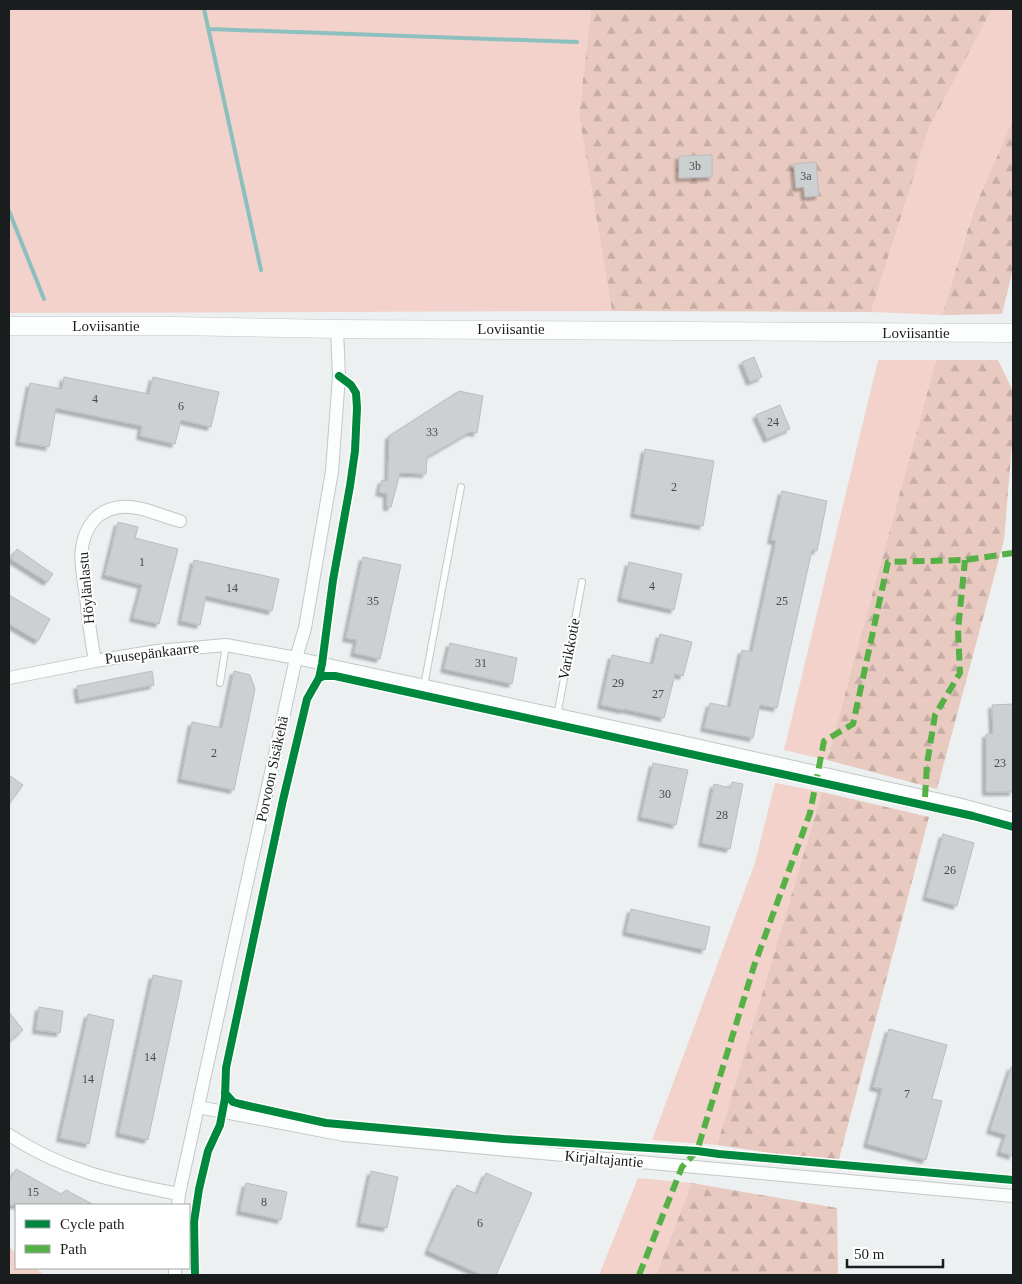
<svg xmlns="http://www.w3.org/2000/svg" width="1022" height="1284" font-family="'Times New Roman',serif">
	<style>
		.grass { fill: #f2d2cb }
		.forest { fill: url(#forest-firs) }
		.lines { fill: none; stroke-linecap: round; stroke-linejoin: round }
		.stream { stroke: #8bc0bf; stroke-width: 4 }
		.building { fill: #cdd0d0; stroke: #b9bdbd; filter: url(#shadow) }
		.service-casing { stroke: #c3c7c7; stroke-width: 8 }
		.minor-casing { stroke: #c3c7c7; stroke-width: 14 }
		.secondary-casing { stroke: #c3c7c7; stroke-width: 19 }
		.service { stroke: #fcfdfd; stroke-width: 6 }
		.minor { stroke: #fcfdfd; stroke-width: 12 }
		.secondary { stroke: #fcfdfd; stroke-width: 18 }
		.quiet { stroke: #55b145; stroke-width: 6; stroke-dasharray: 12 6; stroke-linecap: butt }
		.cycleway-casing { stroke: #fff; stroke-width: 11 }
		.cycleway { stroke: #00873e; stroke-width: 8 }
		.labels { text-anchor: middle; dominant-baseline: central; stroke-width: 4; stroke-linejoin: round; paint-order: stroke }
		.number-label { font-size: 12px; fill: #474a4a }
		.street-label { font-size: 15px; fill: #1a1d1d; stroke: #fff }
	</style>
	<defs>
		<pattern id="forest-firs" width="22" height="20" patternUnits="userSpaceOnUse" patternTransform="scale(1.25)"><rect width="22" height="20" fill="#e9cac1"/><path d="M5 1l3.5 6h-7zM16 11l3.5 6h-7z" fill="#c7ada5"/></pattern>
		<filter id="shadow"><feDropShadow dx="-3.5" dy="3.5" stdDeviation="1" flood-color="#0004"/></filter>
	</defs>
	<rect width="100%" height="100%" fill="#ecf0f0"/>
	<path class="grass" d="M9,9H591L579,115L612,311L9,313Z
		M992,9H1013V121L973,211L942,315L871,312L929,128Z
		M878,360H936L827,760L784,750Z
		M775,783L822,792L717,1145L652,1140L755,863Z
		M638,1178L692,1183L656,1275H599Z
		M9,1247L16,1253V1268H35L45,1275H9Z"/>
	<path class="forest" d="M591,9H992L929,128L871,312L612,311L579,115Z
		M1013,120V269L1002,314L942,315L974,209Z
		M936,360H998L1013,391V432L1004,540L937,789L827,760Z
		M822,792L929,817L838,1163L717,1145Z
		M692,1183L837,1208L838,1275H656Z"/>
	<g class="lines">
		<path class="stream" d="M204,9L261,270
			M209,29L577,42
			M9,211L44,299"/>
	</g>
	<path class="building" d="M712,155V177L679,178V156Z
		M816,162L819,196L805,197L804,187L796,188L794,164Z
		M754,357L762,377L750,382L742,362Z
		M64,377L149,394L153,377L219,392L211,427L181,420L175,444L140,436L142,426L56,408L49,447L19,442L30,383L62,389Z
		M459,391L483,396L477,433L470,432L427,457L426,474L400,473L391,507H387V494L379,492L382,480L388,481L389,436Z
		M780,405L790,429L767,439L756,415Z
		M645,449L714,461L703,526L634,514Z
		M782,491L827,501L817,551L812,550L777,708L760,705L753,738L704,728L710,703L730,707L742,650L752,652L776,541L771,540Z
		M118,522L138,527L135,538L178,549L159,624L133,618L142,585L105,575Z
		M17,549L53,574L47,582L11,559Z
		M363,557L401,565L380,659L354,653L357,640L346,638Z
		M194,560L279,579L272,611L206,596L200,625L181,621Z
		M629,562L682,574L674,610L621,598Z
		M9,595L50,619L38,641L9,624Z
		M660,634L692,642L683,676L675,674L664,718L624,709L623,710L601,705L612,655L653,664Z
		M450,643L517,658L512,684L444,669Z
		M152,671L154,685L79,700L77,686Z
		M234,671L250,675L255,689L234,790L181,779L192,722L222,728Z
		M1013,704V792H986V734H993L992,705Z
		M653,763L688,770L676,825L641,817Z
		M9,775L23,785L9,804Z
		M732,782L743,784L730,849L702,843L714,784L731,788Z
		M943,834L974,843L957,906L926,897Z
		M631,909L710,927L705,950L626,932Z
		M153,975L182,981L148,1140L119,1133Z
		M39,1007L63,1011L60,1033L36,1030Z
		M9,1012L23,1030L9,1042Z
		M88,1014L114,1020L89,1144L60,1138Z
		M889,1029L947,1045L932,1099L942,1101L926,1160L867,1144L882,1089L873,1087Z
		M1011,1067H1013V1156L1000,1152L1006,1135L990,1130Z
		M16,1169L61,1194L66,1190L94,1205H9V1182Z
		M371,1171L398,1177L387,1228L360,1223Z
		M486,1173L532,1193L496,1275H482L428,1251L457,1185L477,1194Z
		M246,1183L287,1192L281,1220L240,1211Z"/>
	<g class="lines">
		<g class="service-casing">
			<path id="service" d="M220,683L226,645
				M424,686L461,487
				M557,716L582,582"/>
		</g>
		<g class="minor-casing">
			<path id="minor" d="M95,661C91,639 88,618 86,596C82,570 75,542 94,520C101,512 111,508 121,507C140,505 161,516 180,521
				M9,678L95,661L157,651L226,645L296,658L678,741L958,804L1013,819
				M198,1107L344,1135L1013,1196
				M9,1135C64,1171 116,1182 179,1194
				M178,1205L179,1194L296,658L305,628L332,471L339,376L337,329
				M175,1268V1275"/>
		</g>
		<g class="secondary-casing">
			<path id="secondary" d="M9,326H172L337,329L1013,333"/>
		</g>
		<use href="#service" class="service"/>
		<use href="#minor" class="minor"/>
		<use href="#secondary" class="secondary"/>
		<path class="quiet" d="M925,797L927,764L935,715L960,673L958,630L965,560
			M639,1275L682,1167L697,1151L754,966L810,813L824,741L853,724L888,562L965,560L1013,553"/>
		<g class="cycleway-casing">
			<path id="cycleway" d="M319,678L324,676H335L973,816L1013,827
				M225,1093L233,1102L240,1104L326,1123L504,1139L697,1151L719,1154L1013,1180
				M195,1275L194,1222L199,1189L208,1151L220,1125L225,1098L226,1068L283,800L307,699L319,678L322,664L333,580L350,486L355,451L357,408L356,393L351,385L339,376"/>
		</g>
		<use href="#cycleway" class="cycleway"/>
	</g>
	<g class="labels">
		<g class="number-label">
			<text x="695" y="166">3b</text>
			<text x="806" y="176">3a</text>
			<text x="95" y="399">4</text>
			<text x="181" y="406">6</text>
			<text x="773" y="422">24</text>
			<text x="432" y="432">33</text>
			<text x="674" y="487">2</text>
			<text x="142" y="562">1</text>
			<text x="652" y="586">4</text>
			<text x="232" y="588">14</text>
			<text x="373" y="601">35</text>
			<text x="782" y="601">25</text>
			<text x="481" y="663">31</text>
			<text x="618" y="683">29</text>
			<text x="658" y="694">27</text>
			<text x="214" y="753">2</text>
			<text x="1000" y="763">23</text>
			<text x="665" y="794">30</text>
			<text x="722" y="815">28</text>
			<text x="950" y="870">26</text>
			<text x="150" y="1057">14</text>
			<text x="88" y="1079">14</text>
			<text x="907" y="1094">7</text>
			<text x="33" y="1192">15</text>
			<text x="264" y="1202">8</text>
			<text x="480" y="1223">6</text>
		</g>
		<g class="street-label">
			<text x="106" y="326">Loviisantie</text>
			<text x="511" y="329">Loviisantie</text>
			<text x="916" y="333">Loviisantie</text>
			<text transform="translate(86 588) rotate(-95)">Höylänlastu</text>
			<text transform="translate(569 649) rotate(-79)">Varikkotie</text>
			<text transform="translate(152 653) rotate(-7)">Puusepänkaarre</text>
			<text transform="translate(272 769) rotate(-78)">Porvoon Sisäkehä</text>
			<text transform="translate(604 1159) rotate(5)">Kirjaltajantie</text>
		</g>
	</g>
	<rect width="1022" height="1284" fill="none" stroke="#1a1d1d" stroke-width="20"/>
	<rect x="15" y="1204" width="175" height="65" fill="#ffffff" stroke="#a3a5a5"/>
	<rect x="25" y="1220" width="25" height="8" fill="#00873e" stroke="#a3a5a5"/>
	<text x="60" y="1229" font-size="15" fill="#1a1d1d">Cycle path</text>
	<rect x="25" y="1245" width="25" height="8" fill="#55b145" stroke="#a3a5a5"/>
	<text x="60" y="1254" font-size="15" fill="#1a1d1d">Path</text>
	<path d="M847 1259v8h96v-8" fill="none" stroke="#1a1d1d" stroke-width="2.5"/>
	<text x="854" y="1259" font-size="15" fill="#1a1d1d" stroke="#ffffff" stroke-width="4" paint-order="stroke">50 m</text>
</svg>
